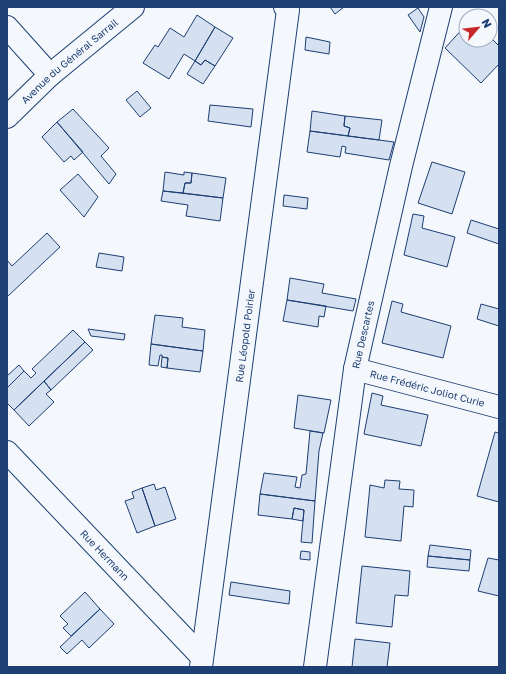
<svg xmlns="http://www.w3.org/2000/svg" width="506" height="674" font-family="'Golos Text',sans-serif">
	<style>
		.building { fill: #d5e0f0; stroke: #1d3f73 }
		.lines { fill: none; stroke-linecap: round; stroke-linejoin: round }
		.minor-casing { stroke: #1d3f73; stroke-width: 24 }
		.minor { stroke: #f4f7fb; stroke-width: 22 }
		.labels { text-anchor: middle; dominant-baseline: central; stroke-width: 3; stroke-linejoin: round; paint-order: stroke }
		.street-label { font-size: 10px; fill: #1d3f73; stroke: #f4f7fb }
	</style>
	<rect width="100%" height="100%" fill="#f4f7fb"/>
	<path class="building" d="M330,7H344L335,14Z
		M418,8L424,17L420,32L408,15Z
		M197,15L215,27L195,61L184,54L169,79L143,63L155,45L158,47L170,28L184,37Z
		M466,25V40H484L485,41L490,40V37L499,46V64L481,83L445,48Z
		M215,27L233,38L215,66L205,60L201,65L195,61Z
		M306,37L330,42L329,54L305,50Z
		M205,60L215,66L203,84L187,74L195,61L201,65Z
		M137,91L151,108L140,117L126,100Z
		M210,105L253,109L251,127L208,121Z
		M73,109L109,148L101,156L116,174L109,184L57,122Z
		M312,111L345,116L344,126L350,128L348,136L310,131Z
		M345,116L382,120L379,140L348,136L350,128L344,126Z
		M57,122L83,152L74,160L71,156L64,162L42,137Z
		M310,131L379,140L394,142L389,160L345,153L346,147L342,146L340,157L307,152Z
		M432,162L465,172L452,214L418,203Z
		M165,172L184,175V172L192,173L191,183H185L183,193L163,191Z
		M192,173L226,178L223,198L183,193L185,183H191Z
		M78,174L98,197L84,217L60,190Z
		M163,191L223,198L220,221L186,216L188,205L161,201Z
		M284,195L308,198L307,209L283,206Z
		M413,214L424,216L422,228L455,237L447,267L404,255Z
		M471,220L499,229V244L467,233Z
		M47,233L60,247L7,297V260L12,266Z
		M99,253L124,257L122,271L96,267Z
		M290,278L324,284L322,293L356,299L353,311L287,300Z
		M287,300L326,306L324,317L319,316L318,327L283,321Z
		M392,301L403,304L401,312L451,326L443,358L382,343Z
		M481,304L499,309V326L477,319Z
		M155,315L183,318L182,327L205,330L203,351L151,344Z
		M88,329L125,334L124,340L91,336Z
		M73,330L85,342L14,410L7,403V388L24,371L31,378L36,373L32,369Z
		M85,342L93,350L51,390L44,381Z
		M151,344L203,351L200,372L167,368L168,358L162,357V355H160L158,366L149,365Z
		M162,357L168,358L167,368L161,367Z
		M19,365L24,371L7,388V376Z
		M44,381L51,390L46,394L54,402L29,426L14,410Z
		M372,393L383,396L381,405L428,415L421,446L364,434Z
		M298,395L331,400L324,433L294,428Z
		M310,431L323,433L319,451L315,501L260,494L264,473L297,477L295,487L300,488L302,475L306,474Z
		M495,432L499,433V502L477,496Z
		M385,480L400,481L399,489L414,490L413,507L404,506L401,541L365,537L370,485L384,488Z
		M154,484L156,490L165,487L176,519L155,526L142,488Z
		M142,488L155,526L137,533L125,501L134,498L132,492Z
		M260,494L315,501L312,543L301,542L304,510L294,508L292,519L258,515Z
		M294,508L304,510L303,521L292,519Z
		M430,545L471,550L470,560L428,556Z
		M301,551L310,552V560L300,559Z
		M428,556L470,560L469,571L427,567Z
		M488,558L499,560V596L478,591Z
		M362,566L410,571L408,596L395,595L392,627L356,623Z
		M231,582L290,591L289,604L229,595Z
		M85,592L100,609L71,636L63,628L68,624L60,616Z
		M100,609L114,624L89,648L82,640L67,654L60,647Z
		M355,639L390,643L387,667H352Z"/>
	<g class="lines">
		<g class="minor-casing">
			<g id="minor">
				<path d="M7,27L50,75"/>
				<path id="s1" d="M7,117L50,75L133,7"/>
				<path id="s2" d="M355,369L499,407"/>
				<path id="s3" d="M7,452L202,657"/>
				<path id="s4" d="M201,667L288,10L285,7"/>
				<path id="s5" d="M315,667L355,369L401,166L441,7"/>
			</g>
		</g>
		<use href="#minor" class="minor"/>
	</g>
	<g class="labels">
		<g class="street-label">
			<text stroke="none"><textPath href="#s1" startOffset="84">Avenue du Général Sarrail</textPath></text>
			<text stroke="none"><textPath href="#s5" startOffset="336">Rue Descartes</textPath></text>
			<text stroke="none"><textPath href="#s4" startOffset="334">Rue Léopold Poirier</textPath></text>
			<text stroke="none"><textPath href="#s2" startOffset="75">Rue Frédéric Joliot Curie</textPath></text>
			<text stroke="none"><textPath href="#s3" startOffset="142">Rue Hermann</textPath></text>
		</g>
	</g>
	<rect width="506" height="674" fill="none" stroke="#1d3f73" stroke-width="16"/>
	<g transform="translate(478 28) rotate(62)"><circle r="19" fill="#f4f7fb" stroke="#9eadc5"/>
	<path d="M0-3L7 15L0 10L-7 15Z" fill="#c62828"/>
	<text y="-6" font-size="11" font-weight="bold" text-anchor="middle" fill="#1d3f73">N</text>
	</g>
</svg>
